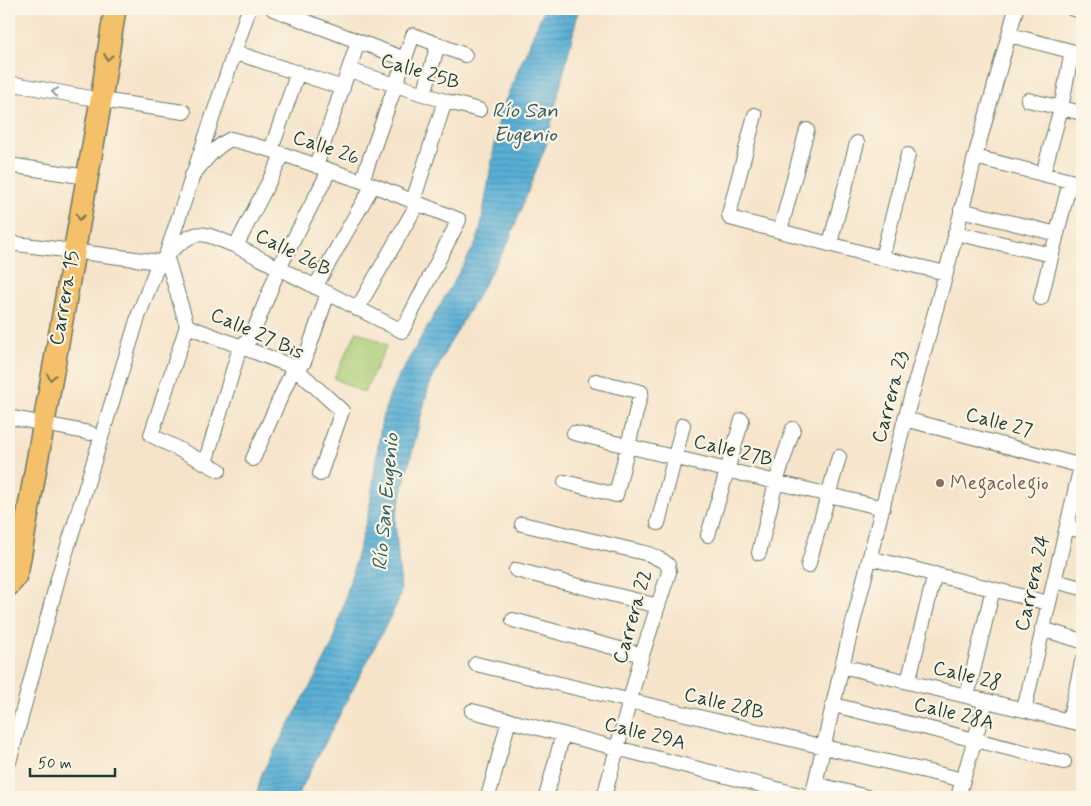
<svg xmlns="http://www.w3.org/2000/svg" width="1091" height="806" font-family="Mynerve,sans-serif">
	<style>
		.park { fill: #a9cc75; stroke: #648454 }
		.water { fill: url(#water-rules); stroke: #3c7685 }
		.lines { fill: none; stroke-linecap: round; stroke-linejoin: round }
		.minor-casing { stroke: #6a7768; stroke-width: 16 }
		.primary-casing { stroke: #6a7768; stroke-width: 24 }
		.minor { stroke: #fff; stroke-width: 14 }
		.primary { stroke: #f4c16a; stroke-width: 21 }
		.oneway { stroke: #7f784c }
		.oneway2 { stroke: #8f9e9a }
		.education-dot { fill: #8d6e63; stroke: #fcf5e5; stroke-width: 2 }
		.labels { text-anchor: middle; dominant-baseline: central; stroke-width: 4.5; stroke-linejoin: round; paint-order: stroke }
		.street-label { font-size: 20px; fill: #1f3d34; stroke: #fcf5e5 }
		.education-label { font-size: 20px; fill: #785e54; stroke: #fcf5e5; text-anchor: start }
		.water-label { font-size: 21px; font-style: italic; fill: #305f65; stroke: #fcf5e5 }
	</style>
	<defs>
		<pattern id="water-rules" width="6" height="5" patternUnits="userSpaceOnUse" patternTransform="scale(1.25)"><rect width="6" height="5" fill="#59afd6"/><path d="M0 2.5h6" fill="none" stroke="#4990ae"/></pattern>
	</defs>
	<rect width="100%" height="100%" fill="#fcf5e5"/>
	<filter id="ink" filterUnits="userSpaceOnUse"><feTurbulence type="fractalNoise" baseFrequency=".02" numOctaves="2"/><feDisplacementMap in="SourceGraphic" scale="10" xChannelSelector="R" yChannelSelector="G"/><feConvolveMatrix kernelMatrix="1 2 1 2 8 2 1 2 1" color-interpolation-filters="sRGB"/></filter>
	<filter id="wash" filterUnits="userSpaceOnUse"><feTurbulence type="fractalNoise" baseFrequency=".0096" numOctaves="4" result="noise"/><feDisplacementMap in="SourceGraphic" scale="20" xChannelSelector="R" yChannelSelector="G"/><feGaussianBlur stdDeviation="1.12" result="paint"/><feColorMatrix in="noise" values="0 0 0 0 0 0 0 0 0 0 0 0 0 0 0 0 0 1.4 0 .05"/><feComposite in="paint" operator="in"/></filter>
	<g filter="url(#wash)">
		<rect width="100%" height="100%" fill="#f6e4ca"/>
		<path class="park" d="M357,331L387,345L364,393L334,378Z"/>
		<path class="water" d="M544,9H579L546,145L508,243L446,350L428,389L395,520L401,590L398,602L297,797H256L262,773L323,663L333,643L369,511L382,418L390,395L400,374L476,243L480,231L500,113Z"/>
	</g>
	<g filter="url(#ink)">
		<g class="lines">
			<g class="minor-casing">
				<path id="minor" d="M273,9L405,59
					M1073,9L1082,11
					M1010,35L1082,54
					M234,52L343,88
					M349,70L445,101L479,110
					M9,83L101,100L184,112
					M424,94L438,44
					M1028,100L1082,113
					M755,115L729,214L730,218L882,258L946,273
					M271,150L298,72
					M975,157L1082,184
					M9,165L87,177
					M316,166L358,42
					M1043,174L1061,108L1072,51
					M191,177C203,163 214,147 231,139L271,150L373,185L459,220L402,331L236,246C198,231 198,227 166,255L187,326L294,367L342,411L320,474
					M362,181L413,35L465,55
					M413,201L445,101
					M961,210L1057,234
					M780,231L807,130
					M955,233L1052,255
					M9,243L159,262
					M830,243L857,143
					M236,246L283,154
					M882,258L908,155
					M315,287L373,185
					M1041,298L1070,181
					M357,309L418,203
					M187,326L151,435L219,470
					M9,417L90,433
					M905,419L1082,466
					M574,433L883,508
					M253,459L294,367L304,362L328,293
					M205,463L240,347L251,338L279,268L329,171
					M565,482L616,495L641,392L596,381
					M658,523L683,425
					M522,524L649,554L663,561L668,565L669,572L642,655L604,797
					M1067,527L1082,531
					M708,535L742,420
					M759,553L776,482L793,429
					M870,558L1048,603
					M808,566L839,457
					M516,570L658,606
					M1054,581L1082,588
					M513,620L642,655
					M1042,629L1082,641
					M476,664L963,780
					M842,666L1082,724
					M908,682L935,574
					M967,696L993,589
					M834,705L1064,762
					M1024,710L1081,466
					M472,711L808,797
					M1069,721L1082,662
					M9,762L59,575L139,314L155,272L166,255L249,9
					M815,784L867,797
					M488,797L509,720
					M546,797L563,734
					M812,797L842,666L905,419L946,273L975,157L1016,9
					M958,797L986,701"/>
			</g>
			<g class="primary-casing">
				<path id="primary" d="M9,585L15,578L18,569L101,100L115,9"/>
			</g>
			<use href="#minor" class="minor"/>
			<use href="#primary" class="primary"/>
		</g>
		<defs><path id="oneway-chevron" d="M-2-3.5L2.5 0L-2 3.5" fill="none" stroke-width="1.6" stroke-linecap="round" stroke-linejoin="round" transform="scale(1.25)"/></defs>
		<g class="oneway">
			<use href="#oneway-chevron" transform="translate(108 57) rotate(99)"/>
			<use href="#oneway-chevron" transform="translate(80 217) rotate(100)"/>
			<use href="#oneway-chevron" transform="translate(51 377) rotate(100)"/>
		</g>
		<use class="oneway2" href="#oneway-chevron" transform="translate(55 92) rotate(-170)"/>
	</g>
	<circle class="education-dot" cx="940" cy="483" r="5"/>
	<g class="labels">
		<g class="street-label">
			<text transform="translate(420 72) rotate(17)">Calle 25B</text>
			<text transform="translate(326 148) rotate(19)">Calle 26</text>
			<text transform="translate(293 253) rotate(27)">Calle 26B</text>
			<text transform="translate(65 298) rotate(-80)">Carrera 15</text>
			<text transform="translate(257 334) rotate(24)">Calle 27 Bis</text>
			<text transform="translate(891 397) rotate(-75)">Carrera 23</text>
			<text transform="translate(999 423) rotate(15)">Calle 27</text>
			<text transform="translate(733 451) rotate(14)">Calle 27B</text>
			<text transform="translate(1033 583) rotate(-77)">Carrera 24</text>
			<text transform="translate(633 617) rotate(-74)">Carrera 22</text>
			<text transform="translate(967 676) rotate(14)">Calle 28</text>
			<text transform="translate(724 704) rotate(14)">Calle 28B</text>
			<text transform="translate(954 714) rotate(14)">Calle 28A</text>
			<text transform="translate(645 734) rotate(14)">Calle 29A</text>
		</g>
		<g class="education-label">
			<text x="950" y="483">Megacolegio</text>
		</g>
		<g class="water-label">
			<text x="525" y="111">Río San<tspan x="525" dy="24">Eugenio</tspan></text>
			<text transform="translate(386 502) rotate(-85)">Río San Eugenio</text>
		</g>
	</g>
	<rect width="1091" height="806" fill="none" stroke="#fcf5e5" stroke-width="30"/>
	<path d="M30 768v8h85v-8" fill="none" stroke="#1f3d34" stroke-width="2.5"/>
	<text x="38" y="768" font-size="15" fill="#1f3d34" stroke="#fcf5e5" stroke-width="4" paint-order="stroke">50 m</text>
</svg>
